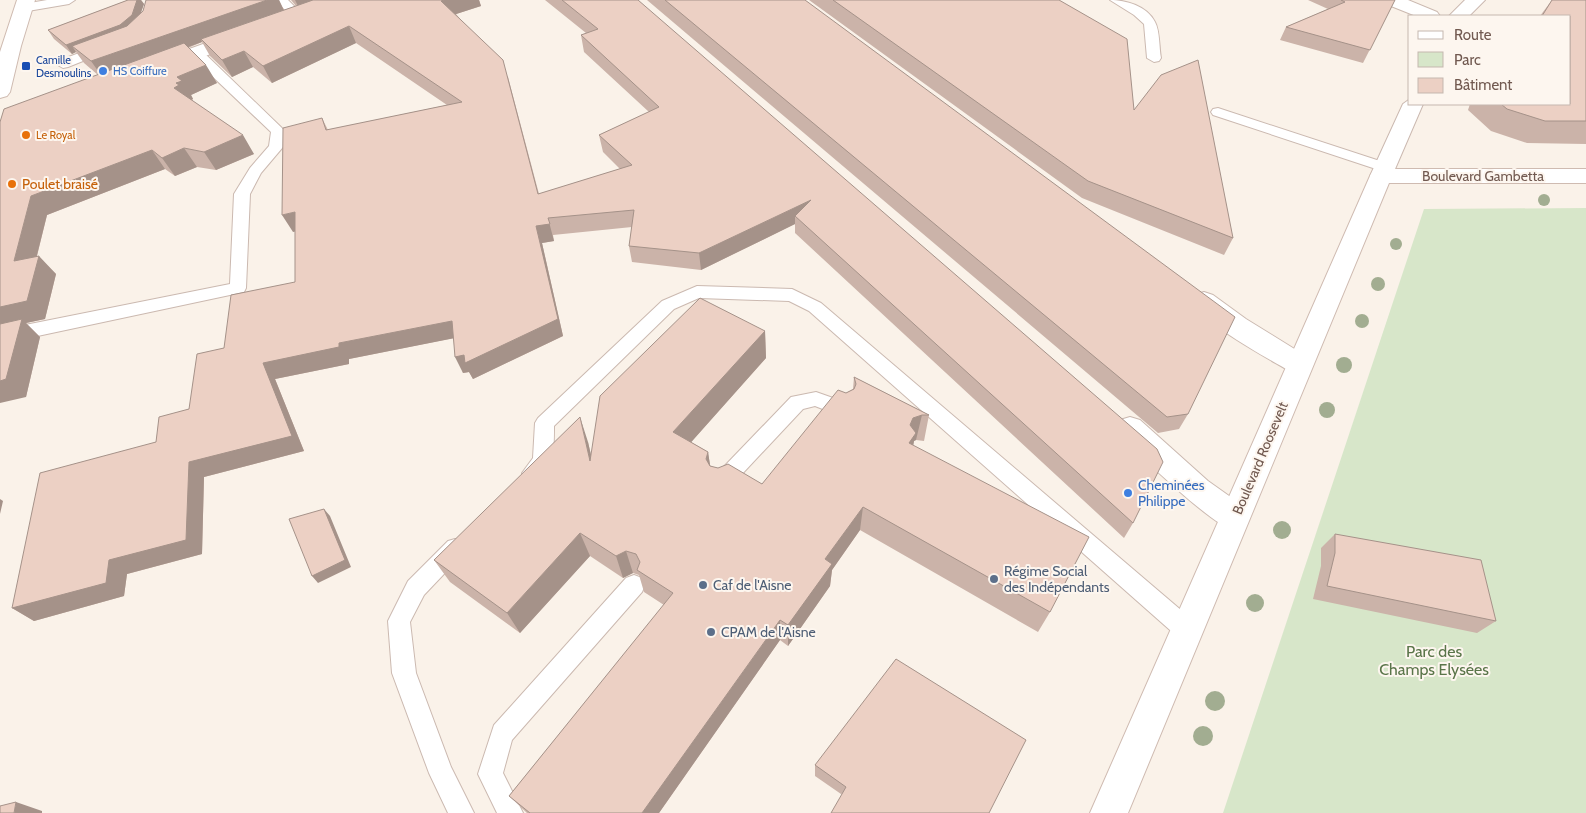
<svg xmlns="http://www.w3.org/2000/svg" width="1586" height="813" font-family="Cabin,sans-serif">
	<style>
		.green { fill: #d7e6c9 }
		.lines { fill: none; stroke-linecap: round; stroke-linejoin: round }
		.service-casing { stroke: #cbb9b0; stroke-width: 2 }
		.minor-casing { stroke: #cbb9b0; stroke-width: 2 }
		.secondary-casing { stroke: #cfbbb1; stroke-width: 2 }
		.service { fill: #fff; fill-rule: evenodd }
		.minor { fill: #fff; fill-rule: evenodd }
		.secondary { fill: #fff; fill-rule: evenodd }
		.tree { fill: #a2ad91 }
		.wall { fill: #cbb3a9 }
		.shaded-wall { fill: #a59289 }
		.building { fill: #ecd0c4; stroke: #a59289 }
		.transit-dot { fill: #1a4fb4; stroke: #fdf6ef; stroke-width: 2 }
		.shop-dot { fill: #3f7fe0; stroke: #fdf6ef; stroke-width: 2 }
		.food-dot { fill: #e8710a; stroke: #fdf6ef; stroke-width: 2 }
		.service-dot { fill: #5c6f8a; stroke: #fdf6ef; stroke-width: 2 }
		.labels { text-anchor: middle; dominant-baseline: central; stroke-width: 4; stroke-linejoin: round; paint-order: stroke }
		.far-transit-label { font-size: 11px; fill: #164399; stroke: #fdf6ef; text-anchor: start }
		.far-shop-label { font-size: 11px; fill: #366cbe; stroke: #fdf6ef; text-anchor: start }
		.far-food-label { font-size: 11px; fill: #c56008; stroke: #fdf6ef; text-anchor: start }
		.street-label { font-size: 14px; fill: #715950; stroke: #fdf6ef }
		.food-label { font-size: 14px; fill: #c56008; stroke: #fdf6ef; text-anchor: start }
		.shop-label { font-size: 14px; fill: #366cbe; stroke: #fdf6ef; text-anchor: start }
		.service-label { font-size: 14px; fill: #4e5e75; stroke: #fdf6ef; text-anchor: start }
		.near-park-label { font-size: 16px; fill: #5a7549; stroke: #fdf6ef }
	</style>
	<rect width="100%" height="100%" fill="#faf2e9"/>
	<path class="green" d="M1586,208V813H1223L1424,209Z"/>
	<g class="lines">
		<g class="service-casing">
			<path id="service" d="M47,0H75L69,4L22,12L16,8L18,5Z
				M275,0H288L304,16L298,20L294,19Z
				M1110,0C1126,0 1147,6 1155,22C1160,31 1159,48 1161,58L1159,61L1154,62L1147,58L1144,24L1134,15Z
				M103,44L109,48L108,51L68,67L63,68L56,64L58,61Z
				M196,49L201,50L285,131L283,147L261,173L250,194L246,288L244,292L0,344V330L230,284L234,194L250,168L269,146L271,132L191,56L189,53L191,50Z
				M1218,108L1389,164L1391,167L1389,170H1379L1213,115L1211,112L1213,109Z
				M697,286L792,289L821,303L1195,622L1198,630L1195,638L1187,641L1179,638L809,311L789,301L699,298L674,309L554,426C554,443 555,489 525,479L522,473L533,458L535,423L538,418L662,301Z
				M816,392L850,404L852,409L850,414L843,417L815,406L803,409L728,489L721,491L714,489L711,483L714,477L791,397Z
				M455,539L462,541L466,548L462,555L424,595L410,622L416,673L451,767L474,813H448L429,773L392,673L388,621L408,581L448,541Z
				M634,575L642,578L645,585L642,592L512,740L503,773L523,813H497L478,774L494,725L626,578Z"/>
		</g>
		<g class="minor-casing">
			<path id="minor" d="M1383,0H1408L1437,12L1440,16H1416L1386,4Z
				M1465,0H1485L1469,16H1449Z
				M242,30L249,32L251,36L249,40L167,70H153L150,66L153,62Z
				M1410,99V104H1423L1392,176L1389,181L1381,183L1373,181L1370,176L1403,104Z
				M1204,292L1213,295L1246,319L1309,358L1313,365L1309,372L1300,375L1291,372C1266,357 1205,325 1191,301L1195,295Z
				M1130,417L1140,420L1208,481L1246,508L1250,517L1246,526C1243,527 1238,530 1235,530C1215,529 1138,453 1120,436L1116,428L1120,420Z"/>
		</g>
		<g class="secondary-casing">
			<path id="secondary" d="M17,0H35L21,46L10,92L7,96L0,98V52Z
				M1381,169H1586V183H1389L1128,813H1090L1370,176L1373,171Z"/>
		</g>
		<use href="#service" class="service"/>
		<use href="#minor" class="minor"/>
		<use href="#secondary" class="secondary"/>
	</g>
	<g class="tree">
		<circle cx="1544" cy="200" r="6"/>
		<circle cx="1396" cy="244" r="6"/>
		<circle cx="1378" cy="284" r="7"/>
		<circle cx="1362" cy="321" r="7"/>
		<circle cx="1344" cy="365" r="8"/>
		<circle cx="1327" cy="410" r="8"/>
		<circle cx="1282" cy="530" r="9"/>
		<circle cx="1255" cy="603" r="9"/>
		<circle cx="1215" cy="701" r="10"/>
		<circle cx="1203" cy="736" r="10"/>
	</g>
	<path class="wall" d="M128,0H141L144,4L141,12L279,0L284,10L296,6L291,0H479L481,6L456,14L508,77L539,194L620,169L603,152L599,135L649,112L584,52L581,35L586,33L545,0H638L1133,523L1124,538L795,233V224L701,270L632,262L629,246L632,227L553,235L554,241L542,243L563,336L473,379L469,372L463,373L454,338L349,359V364L275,379L304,451L204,477L202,554L127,574L124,596L34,621L12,608L156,442L189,409L224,348L295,282V231L293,232L322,118L328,130L447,105L356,43L272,83L253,67L232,77L210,56L202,42L188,48L217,83L191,95L193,99L192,100L254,154L216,170L197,167L175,176L165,169L47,215L37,256L56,274L45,319L26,323L40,337L26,397L0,122L98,75L84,63L76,52L72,54L54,39L48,30Z
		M647,0H805L1188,414L1179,429L1158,433Z
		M809,0H1059L1134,110L1233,238L1224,255L1082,198Z
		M1308,0H1395L1363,63L1280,40L1286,27L1328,9Z
		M1552,0H1586V144L1527,143L1491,131L1468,110L1470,104H1570V16H1540Z
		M765,331L766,358L691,442L708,452L710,466L762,484L846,393L853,389L854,377L929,415L924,441L916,440L914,441L913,445L1050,612L1038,632L860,530L832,570L830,586L788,646L780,640L659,813H527L509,796L664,605L644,592L639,575L633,573L623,578L590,556L520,633L450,582L434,560L588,442L591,455Z
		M1335,534L1496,621L1477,633L1313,599L1321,566V548Z
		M1026,740L841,794L815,776V765Z"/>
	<path class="shaded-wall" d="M137,0H141L144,4L137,24L72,46L76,52L72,54L66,45Z
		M267,0H279L285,13L201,39L202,42L103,78L91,61Z
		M295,0H322L299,8Z
		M444,0H479L481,6L447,17L441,1Z
		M349,26L356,43L272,83L263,66Z
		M244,51L253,67L232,77L222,60Z
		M206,65L217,83L191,95L193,99L189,101L174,88L176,83L177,77Z
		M243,135L254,154L216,170L204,152Z
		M184,148L197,167L175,176L162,158Z
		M152,150L165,169L47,215L31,279L14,261L31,196Z
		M811,200L795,216V224L701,270L699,253Z
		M295,212L304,229L293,232L282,215Z
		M548,218L554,241L542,243L563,336L473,379L469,372L463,373L455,357L536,226Z
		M39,256L56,274L45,319L26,323L40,337L26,397L0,403V307Z
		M452,321L460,337L349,359V364L275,379L304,451L204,477L202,554L127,574L124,596L34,621L12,608L109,560L189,462L263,363L339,343Z
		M765,331L766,358L678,457L673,432Z
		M922,415L916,440L914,441L911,459L904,468L910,425L913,418Z
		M580,417L588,442L598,486L590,461Z
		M708,452L712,477L706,459Z
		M0,499L3,501L0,514Z
		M863,507L860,530L832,570L830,586L788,646V625L825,559Z
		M324,509L330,516L351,567L318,583L312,576Z
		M580,533L590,556L520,633L507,613Z
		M626,551L633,573L623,578L616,556Z
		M780,620V640L659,813H642Z
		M16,802L42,811V813H14Z"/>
	<path class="building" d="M128,0H137L132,15L120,25L66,45L48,30Z
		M146,0H267L91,61L72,46L127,26L143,11Z
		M313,0H444L441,1L503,60L538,194L632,165L599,135L659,107L581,35L598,29L562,0H638L1157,449L1163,462L1133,523L795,216L811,200L699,253L629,246L634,210L548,218L550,224L536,226L558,319L465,363L464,355L455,357L452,321L339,343V347L263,363L292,436L189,462L186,540L109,560L106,583L12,608L40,473L156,442L159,417L189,409L197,354L224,348L231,295L295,282V212L282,215L283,128L322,118L326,130L462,102L349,26L263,66L244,51L222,60L201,39Z
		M665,0H805L1235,317L1188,414L1167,417Z
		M833,0H1059L1127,39L1134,110L1161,75L1198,60L1233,238L1088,181Z
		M1341,0H1395L1370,50L1286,27L1345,2Z
		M1552,0H1586V121H1545L1507,109L1501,104H1570V16H1542Z
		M184,43L206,65L177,77L182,81L176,83L179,85L174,88L243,135L204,152L184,148L162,158L152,150L31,196L14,261L39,256L27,301L0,307V122L4,109Z
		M700,298L765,331L673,432L708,452L706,459L710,466L718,468L728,464L762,484L838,390L846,393L854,389L856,384L854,377L929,415H922L913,418L910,425L916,433L909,443L1089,537L1050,612L863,507L825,559L832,564L788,625L780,620L642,813H530L509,796L673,593L637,570L640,562L636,554L626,551L616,556L580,533L507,613L434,560L580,417L590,461L600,396Z
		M22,319L6,379L0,381V324Z
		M324,509L345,560L312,576L289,519Z
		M1335,534L1481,560L1496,621L1327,586L1335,553Z
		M896,659L1026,740L989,813H831L846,787L815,765Z
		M16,802L14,813H0V806Z"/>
	<rect class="transit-dot" x="21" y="61" width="10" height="10" rx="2.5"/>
	<g class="shop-dot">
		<circle cx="103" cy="71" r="5"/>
		<circle cx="1128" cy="493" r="5"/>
	</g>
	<g class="food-dot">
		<circle cx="26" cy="135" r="5"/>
		<circle cx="12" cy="184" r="5"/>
	</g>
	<g class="service-dot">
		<circle cx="994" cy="579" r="5"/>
		<circle cx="703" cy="585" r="5"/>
		<circle cx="711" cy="632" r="5"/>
	</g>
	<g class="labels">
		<g class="far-transit-label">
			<text x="36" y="60">Camille<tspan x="36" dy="13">Desmoulins</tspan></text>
		</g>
		<g class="far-shop-label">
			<text x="113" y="71">HS Coiffure</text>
		</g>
		<g class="far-food-label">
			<text x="36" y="135">Le Royal</text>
		</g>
		<g class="street-label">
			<text x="1483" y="176">Boulevard Gambetta</text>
			<text transform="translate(1260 458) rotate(-67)">Boulevard Roosevelt</text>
		</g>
		<g class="food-label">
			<text x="22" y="184">Poulet braisé</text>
		</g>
		<g class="shop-label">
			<text x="1138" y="485">Cheminées<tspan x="1138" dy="16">Philippe</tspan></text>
		</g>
		<g class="service-label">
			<text x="1004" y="571">Régime Social<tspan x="1004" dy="16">des Indépendants</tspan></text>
			<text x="713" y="585">Caf de l'Aisne</text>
			<text x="721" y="632">CPAM de l'Aisne</text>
		</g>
		<g class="near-park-label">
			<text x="1434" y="651">Parc des<tspan x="1434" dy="18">Champs Elysées</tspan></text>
		</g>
	</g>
	<rect x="1408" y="15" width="162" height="90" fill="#fdf6ef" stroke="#c5b7af"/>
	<rect x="1418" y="31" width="25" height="8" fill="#ffffff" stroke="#c5b7af"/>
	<text x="1454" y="40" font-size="15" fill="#715950">Route</text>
	<rect x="1418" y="52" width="25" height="15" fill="#d7e6c9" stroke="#c5b7af"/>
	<text x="1454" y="65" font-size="15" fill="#715950">Parc</text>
	<rect x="1418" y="78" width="25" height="15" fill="#ecd0c4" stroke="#c5b7af"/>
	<text x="1454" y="90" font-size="15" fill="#715950">Bâtiment</text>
</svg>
